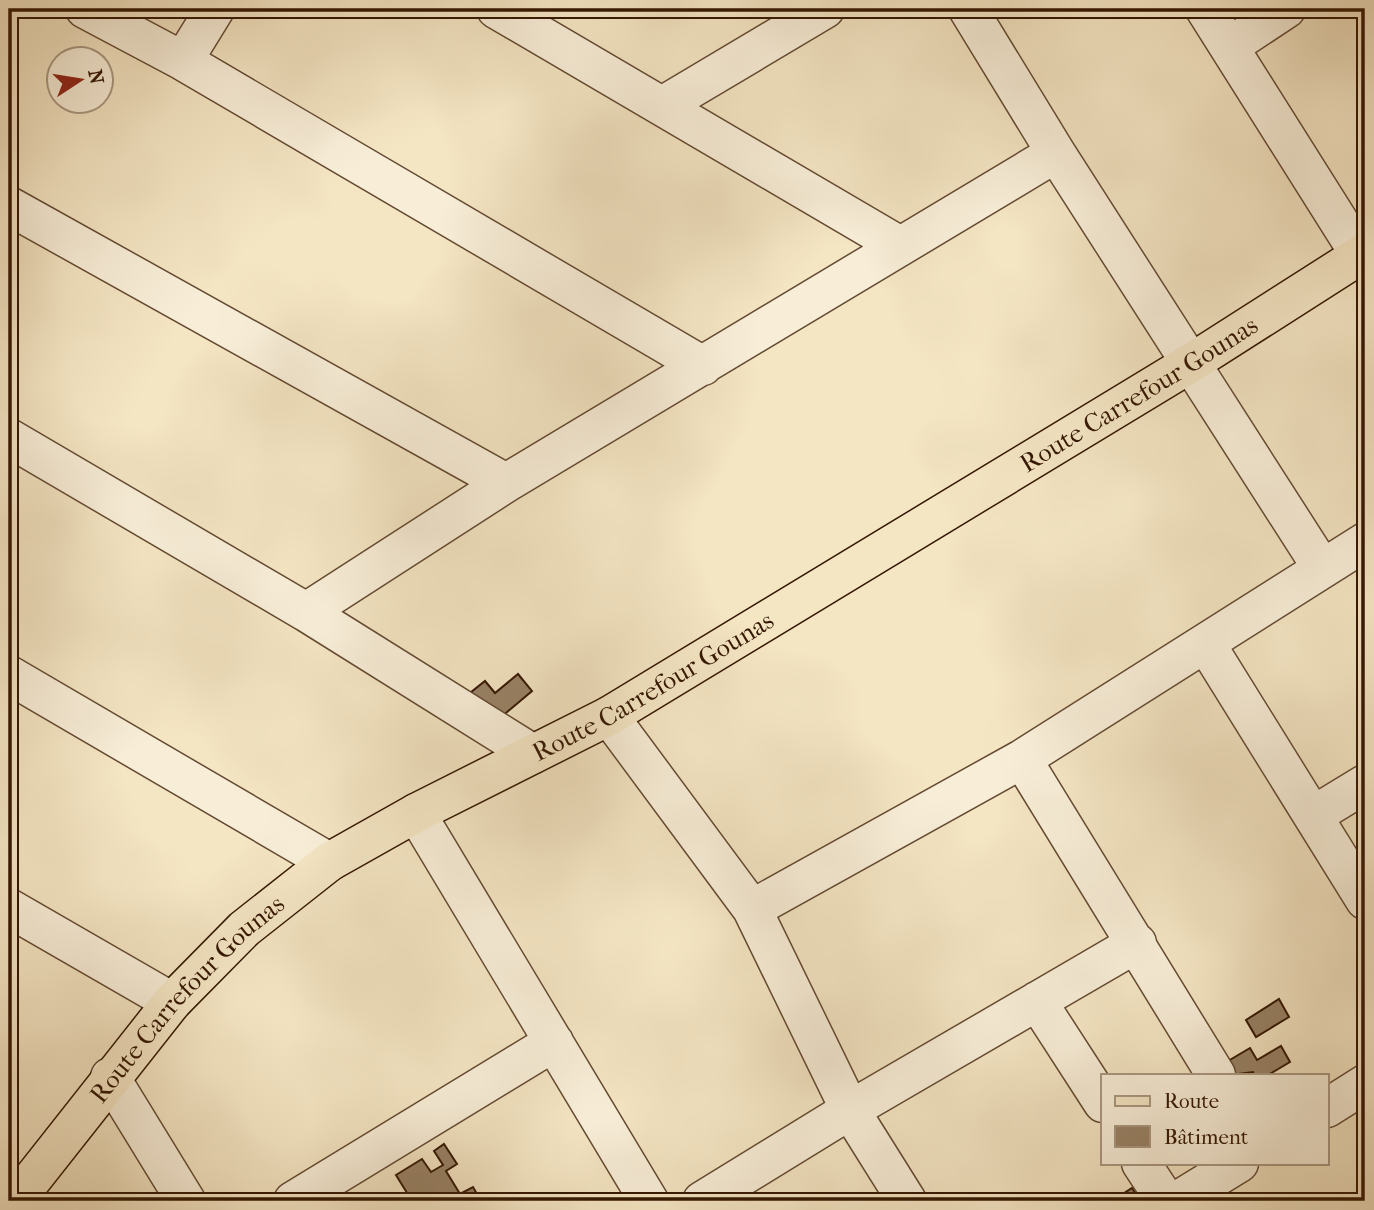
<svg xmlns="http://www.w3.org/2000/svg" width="1374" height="1210" font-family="'IM FELL French Canon',serif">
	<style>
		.building { fill: #988266; stroke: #341702; stroke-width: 2 }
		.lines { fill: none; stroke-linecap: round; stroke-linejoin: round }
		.minor-casing { stroke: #644a32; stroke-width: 41 }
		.major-casing { stroke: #341702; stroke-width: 41 }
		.minor { stroke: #f8eed8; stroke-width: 38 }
		.major { stroke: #f4e5c3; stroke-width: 38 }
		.labels { text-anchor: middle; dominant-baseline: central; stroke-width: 5; stroke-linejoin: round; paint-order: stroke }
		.street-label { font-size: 26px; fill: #341702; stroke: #f8eed8 }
	</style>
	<rect width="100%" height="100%" fill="#f4e5c3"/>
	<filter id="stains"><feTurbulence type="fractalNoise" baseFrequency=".00286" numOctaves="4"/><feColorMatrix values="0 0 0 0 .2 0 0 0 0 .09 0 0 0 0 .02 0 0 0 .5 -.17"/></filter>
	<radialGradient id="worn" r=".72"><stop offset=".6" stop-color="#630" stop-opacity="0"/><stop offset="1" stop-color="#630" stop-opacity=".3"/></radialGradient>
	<path class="building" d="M518,674L532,691L494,723L470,693L485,681L495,693Z
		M1279,999L1289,1017L1256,1037L1246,1020Z
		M1281,1046L1290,1062L1268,1075H1254L1253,1072L1230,1075L1223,1064L1250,1048L1257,1060Z
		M444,1144L457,1164L446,1171L460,1194L473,1187L481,1201H431L428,1198L412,1201L396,1175L422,1159L431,1172L443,1165L434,1151Z
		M1132,1188L1140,1201H1112Z"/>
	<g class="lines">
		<g class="minor-casing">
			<path id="minor" d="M85,9L183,61L703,366
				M496,9L900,246
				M968,9L1056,153L1322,568
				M1205,9L1360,255
				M1230,46L1286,9
				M183,61L215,9
				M662,106L825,9
				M9,206L506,483
				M9,438L306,612L533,754
				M306,612L506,483L1056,153
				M1206,644L1365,900
				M9,675L329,862
				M609,716L752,909L850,1110L907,1201
				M1022,759L1216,1075
				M416,813L649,1201
				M1314,815L1365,784
				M9,908L172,1002
				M752,909L1022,759L1365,542
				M1037,1001L1103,1103
				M110,1077L186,1201
				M1327,1108L1365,1084
				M1141,1163L1166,1201
				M293,1201L554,1042
				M702,1201L850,1110L1137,943
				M1177,1201L1239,1163"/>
		</g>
		<g class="major-casing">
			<g id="major">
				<path id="s1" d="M15,1201L172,1002L244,929L329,862L416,813L609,716L1191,363L1365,252"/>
			</g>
		</g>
		<use href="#minor" class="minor"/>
		<use href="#major" class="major"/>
	</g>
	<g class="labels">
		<g class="street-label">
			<text stroke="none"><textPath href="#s1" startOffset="1400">Route Carrefour Gounas</textPath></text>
			<text stroke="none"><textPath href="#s1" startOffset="833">Route Carrefour Gounas</textPath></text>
			<text stroke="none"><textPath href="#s1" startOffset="266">Route Carrefour Gounas</textPath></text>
		</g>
	</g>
	<rect width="1374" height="1210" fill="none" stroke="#f4e5c3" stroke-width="35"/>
	<rect x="10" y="10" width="1353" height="1189" fill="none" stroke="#341702" stroke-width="3.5"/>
	<rect x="18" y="18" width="1339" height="1175" fill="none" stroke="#341702" stroke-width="2"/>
	<rect x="1101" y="1074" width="228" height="91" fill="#f8eed8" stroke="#aa9882" stroke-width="2"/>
	<rect x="1115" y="1096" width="35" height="10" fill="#f4e5c3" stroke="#aa9882" stroke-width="2"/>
	<text x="1164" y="1108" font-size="21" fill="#341702">Route</text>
	<rect x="1115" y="1126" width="35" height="21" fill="#988266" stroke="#aa9882" stroke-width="2"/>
	<text x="1164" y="1144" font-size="21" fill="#341702">Bâtiment</text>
	<g transform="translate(80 80) rotate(78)"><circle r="33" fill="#f8eed8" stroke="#aa9882" stroke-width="2"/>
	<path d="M0-5L12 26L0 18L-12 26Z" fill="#8f2418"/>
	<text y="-10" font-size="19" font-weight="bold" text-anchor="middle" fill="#341702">N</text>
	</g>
	<rect width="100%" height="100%" filter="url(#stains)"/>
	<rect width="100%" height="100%" fill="url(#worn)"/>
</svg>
